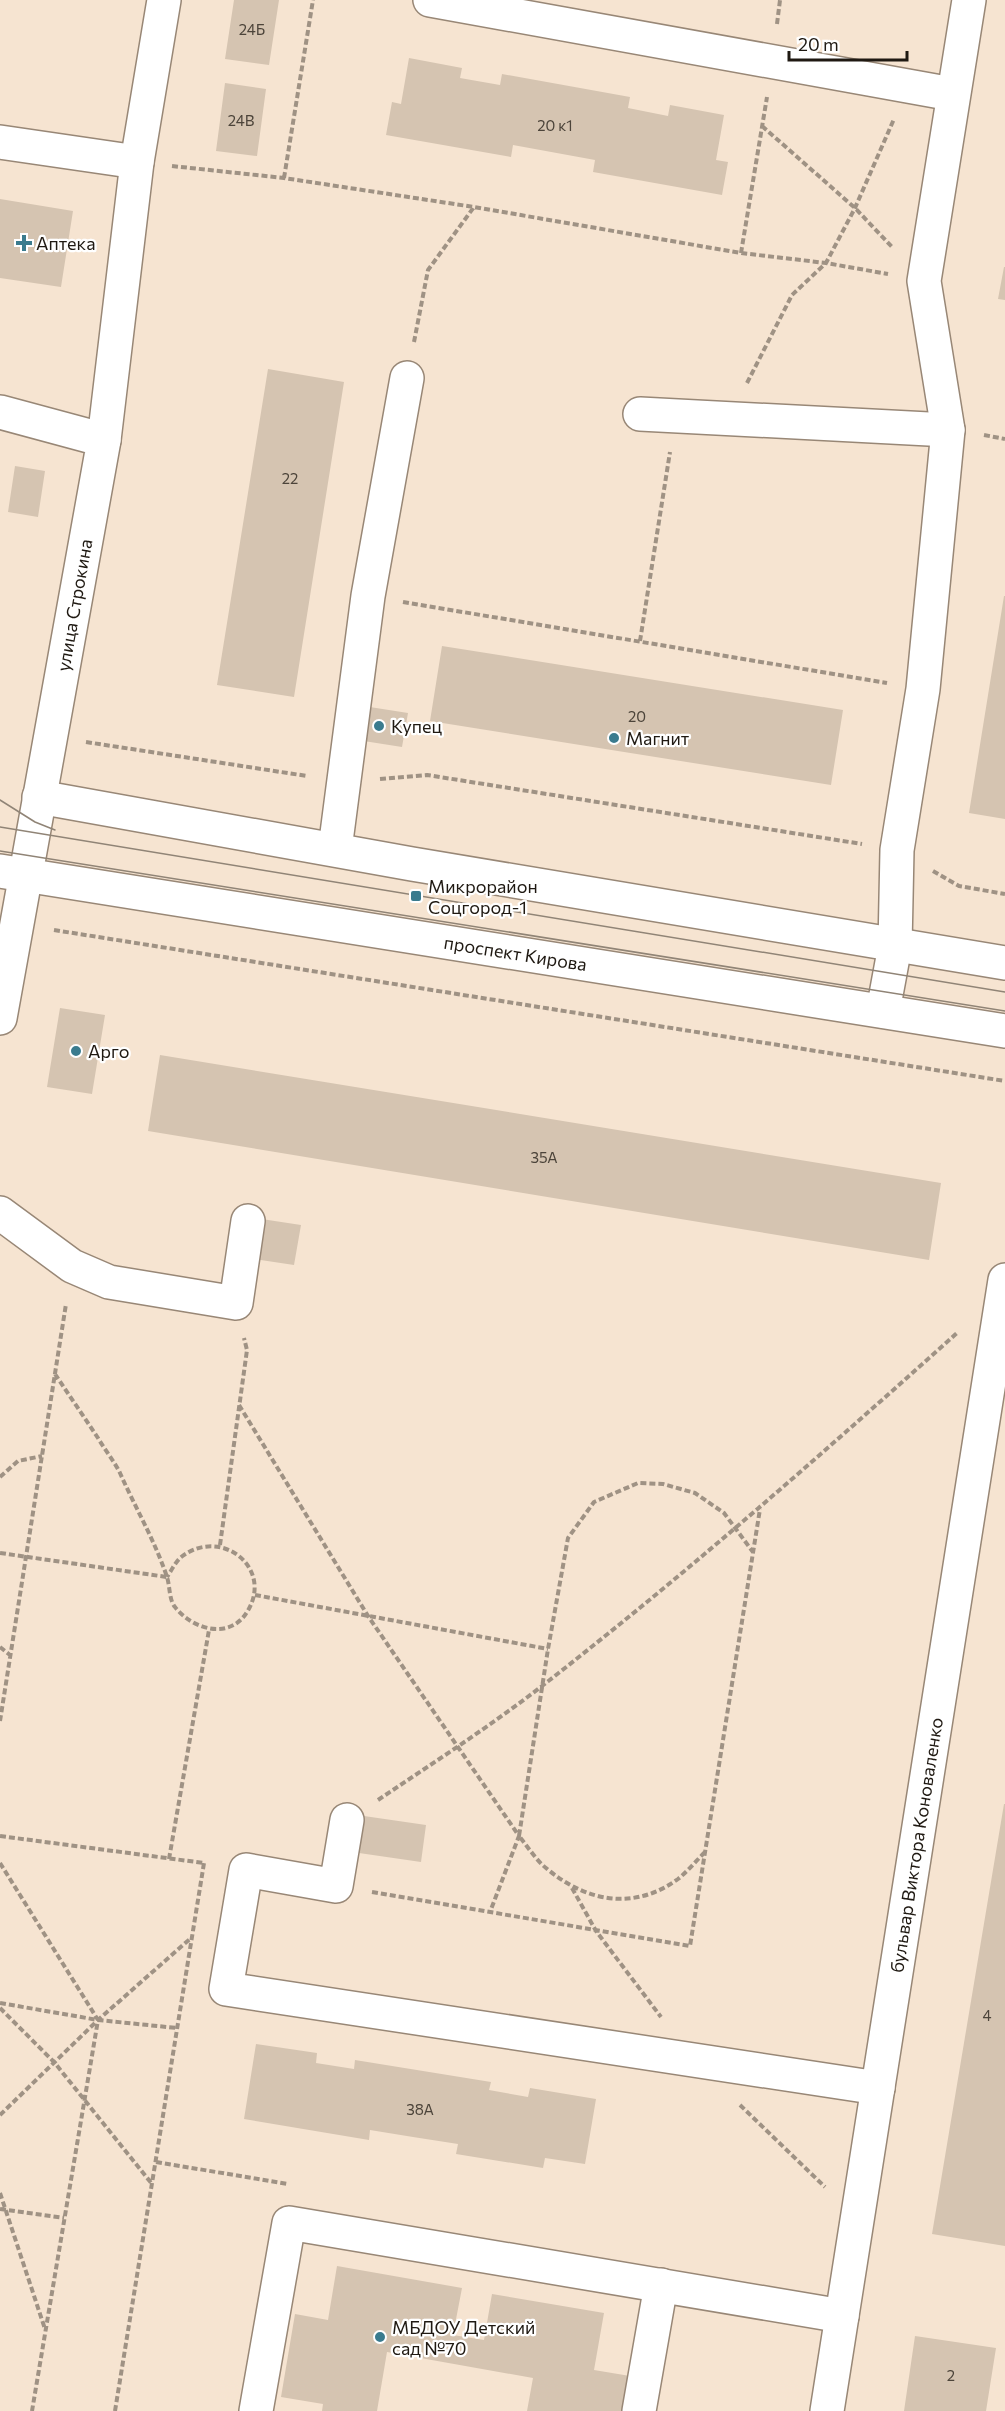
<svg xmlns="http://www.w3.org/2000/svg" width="1005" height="2411" font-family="Commissioner,sans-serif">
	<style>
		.building { fill: #d5c4b1 }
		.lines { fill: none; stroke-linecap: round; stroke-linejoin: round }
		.minor-casing { stroke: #988776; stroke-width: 36 }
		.path { stroke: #9f9284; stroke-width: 4; stroke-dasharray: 6 3; stroke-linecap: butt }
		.minor { stroke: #fff; stroke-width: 33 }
		.tram { stroke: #908476; stroke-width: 1.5 }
		.poi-dot { fill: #3a7b8e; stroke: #fff; stroke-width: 2 }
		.labels { text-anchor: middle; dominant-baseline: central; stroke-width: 4.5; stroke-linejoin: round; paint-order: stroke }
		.number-label { font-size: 15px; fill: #4c443a }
		.poi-label { font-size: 18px; fill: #1f1912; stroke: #fff; text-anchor: start }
		.street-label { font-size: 18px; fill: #1f1912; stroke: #fff }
	</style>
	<rect width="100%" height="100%" fill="#f6e4d1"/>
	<path class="building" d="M234,0H279L269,65L225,59Z
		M409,58L462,68L460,78L500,85L502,74L630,97L628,108L668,116L670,105L724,115L716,160L728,162L722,195L593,172L595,160L513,145L511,157L386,135L392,102L401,104Z
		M225,83L266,89L257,156L216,151Z
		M0,199L73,211L61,287L0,278Z
		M1004,267H1005V300L998,299Z
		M268,369L344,382L294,697L217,685Z
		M15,466L45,471L38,517L8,512Z
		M1004,596H1005V819L969,813Z
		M442,646L843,710L831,785L430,721Z
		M357,705L408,713L402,747L351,739Z
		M60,1008L105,1015L92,1094L47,1087Z
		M160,1055L941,1183L929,1260L148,1131Z
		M255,1218L301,1225L294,1265L248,1258Z
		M1004,1804H1005V2246L932,2234Z
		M364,1816L426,1825L421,1862L359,1853Z
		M256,2044L317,2053L316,2063L354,2069L355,2060L491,2082L489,2090L528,2097L530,2088L596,2099L585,2164L545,2158L543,2168L456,2154L458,2144L413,2137L370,2130L369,2140L244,2119Z
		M337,2266L462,2288L453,2335L484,2340L492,2294L604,2313L594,2370L630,2376L624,2411H527L533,2378L387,2352L377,2411H322L323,2404L281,2397L295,2314L328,2320Z
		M915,2336L996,2348L986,2411H904Z"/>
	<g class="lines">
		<g class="minor-casing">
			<g id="minor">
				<path d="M430,0L952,94"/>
				<path d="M0,142L137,162"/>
				<path d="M0,412L104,440L0,1018"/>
				<path d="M640,414L948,430"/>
				<path d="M104,440L137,162L164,0"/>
				<path d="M39,797L412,864L1005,963"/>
				<path d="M335,849L368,596L407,378"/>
				<path id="s1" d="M0,871L1005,1031"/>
				<path d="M883,1011L895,946L897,850L923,689L948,430L924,281L969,0"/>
				<path d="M0,1213L72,1266L109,1282L236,1303L248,1221"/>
				<path d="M347,1820L336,1886L246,1870L226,1989L878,2088"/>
				<path d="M256,2411L289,2223L842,2316"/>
				<path d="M639,2411L661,2285"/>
				<path id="s2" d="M827,2411L1005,1280"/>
			</g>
		</g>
		<path class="path" d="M777,24L780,0
			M762,126L855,208L893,248
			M172,166L284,178L474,207L741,253L826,263L888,274
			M284,178L313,0
			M741,253L767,97
			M414,342L428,270L474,207
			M747,383L792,295L826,263L855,208L894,119
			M984,435L1005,439
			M403,602L887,683
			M640,641L670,452
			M86,742L307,776
			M380,779L427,775L862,844
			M933,871L959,886L1005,894
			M54,930L1005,1081
			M55,1374C69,1395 84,1417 98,1438C105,1450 114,1461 120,1473C135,1507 155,1541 167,1577C170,1586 169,1600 175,1607C193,1630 230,1640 247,1612C275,1568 220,1525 180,1558C175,1563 171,1571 167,1577
			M239,1405L368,1616L519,1836L490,1912
			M0,1477L18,1461L42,1456
			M220,1545L247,1350L244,1338
			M0,1553L167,1577
			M255,1595L548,1649
			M0,1647L10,1655
			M0,1721L66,1304
			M378,1800C433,1763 489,1727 542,1686C686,1574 822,1454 957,1333
			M0,1836L204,1863
			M705,1852C696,1861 688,1871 678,1879C634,1911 586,1902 546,1868C536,1860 528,1847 519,1836L548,1649L568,1538L594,1502L638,1483L663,1484L695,1493L724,1513L753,1552
			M169,1859L209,1630
			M0,1863L98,2020L32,2411
			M572,1888L596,1931L661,2017
			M372,1892L690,1946L760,1509
			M0,2003L98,2020L177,2028
			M0,2008L54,2062L152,2184
			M740,2105L825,2187
			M0,2115L98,2020L191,1938
			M156,2162L288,2184
			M0,2193L45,2329
			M0,2209L64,2218
			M115,2411L204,1863"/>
		<use href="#minor" class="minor"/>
		<path class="tram" d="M0,800L35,822L55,830
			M0,827L1005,992
			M0,851L1005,1011"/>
	</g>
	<g class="poi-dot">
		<path d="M21 234h6v6h6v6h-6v6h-6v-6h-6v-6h6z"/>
		<circle cx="379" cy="726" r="6"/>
		<circle cx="614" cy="738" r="6"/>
		<rect x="410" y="890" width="12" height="12" rx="3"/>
		<circle cx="76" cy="1051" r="6"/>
		<circle cx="380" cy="2337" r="6"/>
	</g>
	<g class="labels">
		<g class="number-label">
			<text x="252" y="29">24Б</text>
			<text x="241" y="120">24В</text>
			<text x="555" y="125">20 к1</text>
			<text x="290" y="478">22</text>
			<text x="637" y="716">20</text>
			<text x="544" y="1157">35А</text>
			<text x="987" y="2015">4</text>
			<text x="420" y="2109">38А</text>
			<text x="951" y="2375">2</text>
		</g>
		<g class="poi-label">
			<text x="36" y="243">Аптека</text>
			<text x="391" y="726">Купец</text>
			<text x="626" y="738">Магнит</text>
			<text x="428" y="886">Микрорайон<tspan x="428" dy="21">Соцгород-1</tspan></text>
			<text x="88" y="1051">Арго</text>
			<text x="392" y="2327">МБДОУ Детский<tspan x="392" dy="21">сад №70</tspan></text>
		</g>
		<g class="street-label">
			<text transform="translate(74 605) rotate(-80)">улица Строкина</text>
			<text stroke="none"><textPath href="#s1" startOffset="522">проспект Кирова</textPath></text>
			<text stroke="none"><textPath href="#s2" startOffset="573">бульвар Виктора Коноваленко</textPath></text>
		</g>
	</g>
	<path d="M789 51v9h118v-9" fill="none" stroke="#1f1912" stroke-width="3"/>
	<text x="798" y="51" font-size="18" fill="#1f1912" stroke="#ffffff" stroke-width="4.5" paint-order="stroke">20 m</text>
</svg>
